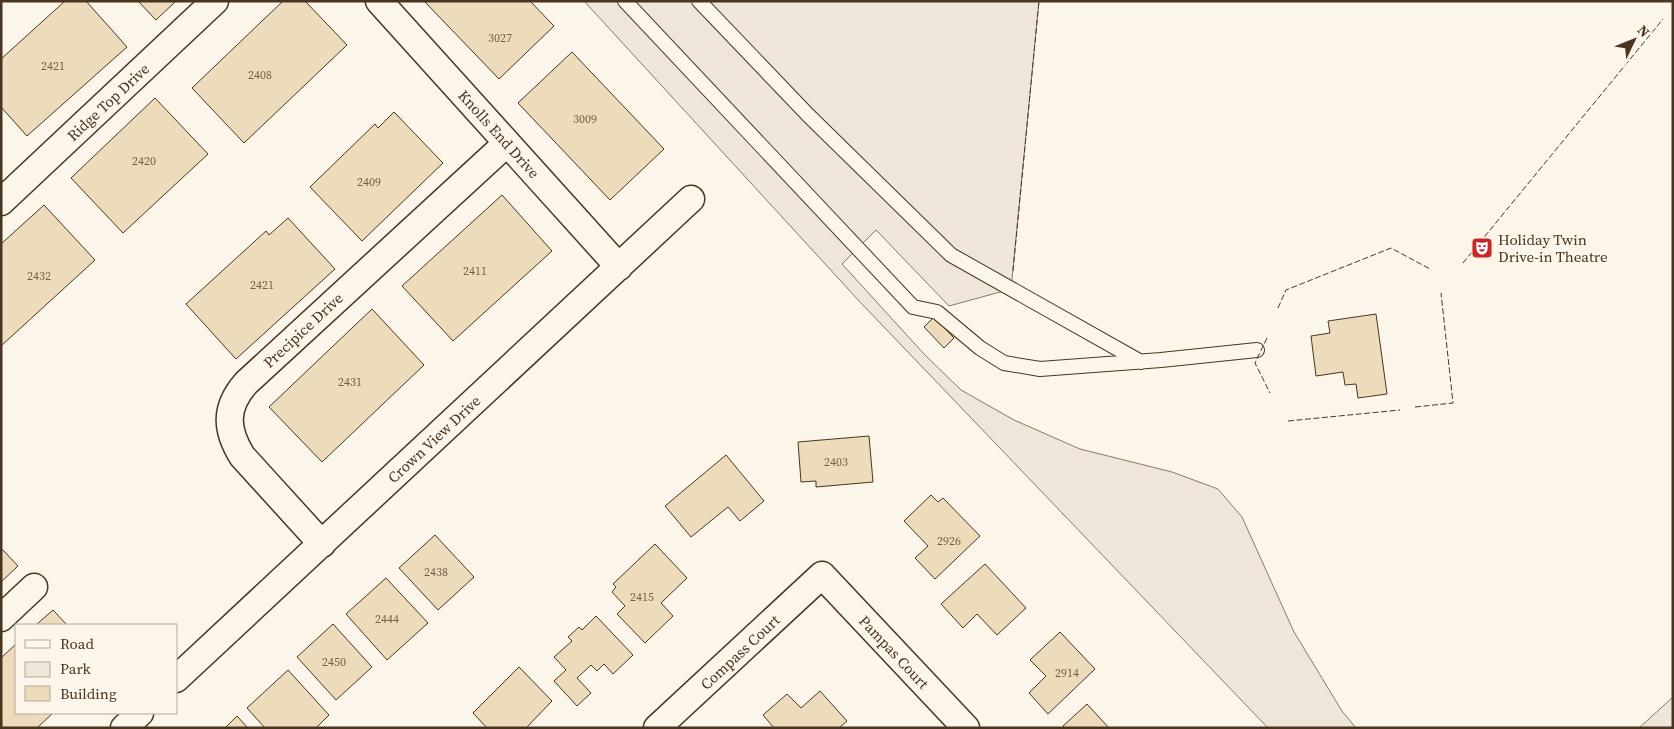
<svg xmlns="http://www.w3.org/2000/svg" width="1674" height="729" font-family="'Source Serif 4',serif">
	<style>
		.green { fill: #ede6d9; stroke: #887966 }
		.building { fill: #ecdcbc; stroke: #4a3520 }
		.lines { fill: none; stroke-linecap: round; stroke-linejoin: round }
		.service-casing { stroke: #4a3520; stroke-width: 16 }
		.minor-casing { stroke: #4a3520; stroke-width: 29 }
		.service { stroke: #fbf6e9; stroke-width: 14 }
		.minor { stroke: #fbf6e9; stroke-width: 26 }
		.fence { stroke: #4a3520; stroke-width: 1; stroke-dasharray: 6 2.5; stroke-linecap: butt }
		.labels { text-anchor: middle; dominant-baseline: central; stroke-width: 4; stroke-linejoin: round; paint-order: stroke }
		.number-label { font-size: 12px; fill: #725f47 }
		.street-label { font-size: 15px; fill: #4a3520; stroke: #fbf6e9 }
		.poi-label { font-size: 15px; fill: #4a3520; stroke: #fbf6e9; text-anchor: start }
	</style>
	<rect width="100%" height="100%" fill="#fbf6e9"/>
	<path class="green" d="M584,1H1039L1011,289L949,306L876,230L842,264L925,355L961,390L1014,420L1080,449L1172,472L1218,489L1242,517L1294,632L1342,711L1356,728H1268L860,302Z
		M1673,697V728H1639Z"/>
	<path class="building" d="M65,1H86L127,47L27,136L1,107V59Z
		M138,1H176L156,20Z
		M283,1H305L347,45L244,143L192,88Z
		M424,1H530L554,26L499,79Z
		M572,52L664,149L610,200L518,103Z
		M155,98L208,154L123,233L71,178Z
		M394,112L443,163L362,241L310,187L375,124L378,128Z
		M502,195L552,251L453,341L402,286Z
		M44,205L95,260L1,346V244Z
		M288,218L335,269L236,359L186,304L266,231L269,235Z
		M372,309L424,365L322,462L269,407Z
		M1376,314L1387,394L1358,398L1356,384L1345,385L1343,372L1316,376L1311,336L1330,333L1328,321Z
		M934,317L954,338L944,348L924,327Z
		M869,436L873,482L816,487V481L801,482L798,442Z
		M726,455L764,501L740,521L728,507L691,537L665,506Z
		M931,495L938,502L943,498L980,536L935,579L915,558L928,546L904,521Z
		M435,535L474,577L438,610L399,568Z
		M655,544L687,578L661,603L673,616L645,643L617,614L625,606L612,592L616,587L613,584Z
		M1,548L18,566L1,582Z
		M985,564L1026,608L997,635L977,614L963,628L941,604Z
		M386,578L428,623L387,660L346,614Z
		M53,610L67,625H36L45,617Z
		M596,616L633,655L613,674L604,664L597,671L591,665L577,678L591,693L577,706L554,681L566,670L554,657L572,641L568,637L579,627L582,630Z
		M333,624L372,667L336,700L297,657Z
		M1060,632L1095,669L1048,714L1029,693L1046,676L1030,660Z
		M16,644V713H53L37,728H1V658Z
		M519,667L552,701L526,728H487L473,713Z
		M288,670L329,715L316,728H265L247,708Z
		M820,691L847,721L839,728H774L763,715L787,694L801,708Z
		M1087,704L1109,728H1065L1063,726Z
		M237,716L248,728H225Z"/>
	<g class="lines">
		<g class="service-casing">
			<path id="service" d="M625,1L913,307L937,312L980,348L1004,363L1040,369L1161,360L1257,350
				M699,1L808,115L951,255L1141,362"/>
		</g>
		<g class="minor-casing">
			<path id="minor" d="M379,1L619,267
				M1,202L215,1
				M322,544L242,456C226,430 224,408 246,383L507,143
				M1,618L34,587
				M176,679L691,199
				M124,728L140,713
				M657,728L822,575L966,728"/>
		</g>
		<use href="#service" class="service"/>
		<use href="#minor" class="minor"/>
		<path class="fence" d="M1463,263L1663,19
			M1013,271L1039,1
			M1278,308L1286,290L1391,248L1430,269
			M1267,338L1255,363L1270,393
			M1415,407L1453,403L1441,293
			M1288,421L1400,410"/>
	</g>
	<defs>
		<g id="theatre-square" transform="scale(1.125)"><rect x="-9" y="-9" width="18" height="18" rx="4" fill="#c62828" stroke="#fbf6e9"/><path d="M-5-5.5Q0-4 5-5.5V0Q5 5 0 6Q-5 5-5 0ZM-3.3-2.5H-1v1.5H-3.3ZM1-2.5H3.3v1.5H1ZM-2.8 1Q0 5.5 2.8 1Z" fill="#fff"/></g>
	</defs>
	<g fill-rule="evenodd">
		<use href="#theatre-square" x="1482" y="248"/>
	</g>
	<g class="labels">
		<g class="number-label">
			<text x="500" y="38">3027</text>
			<text x="53" y="66">2421</text>
			<text x="260" y="75">2408</text>
			<text x="585" y="119">3009</text>
			<text x="144" y="161">2420</text>
			<text x="369" y="182">2409</text>
			<text x="475" y="271">2411</text>
			<text x="39" y="276">2432</text>
			<text x="262" y="285">2421</text>
			<text x="350" y="382">2431</text>
			<text x="836" y="462">2403</text>
			<text x="949" y="541">2926</text>
			<text x="436" y="572">2438</text>
			<text x="642" y="597">2415</text>
			<text x="387" y="619">2444</text>
			<text x="334" y="662">2450</text>
			<text x="1067" y="673">2914</text>
		</g>
		<g class="street-label">
			<text transform="translate(108 102) rotate(-43)">Ridge Top Drive</text>
			<text transform="translate(499 134) rotate(48)">Knolls End Drive</text>
			<text transform="translate(303 330) rotate(-43)">Precipice Drive</text>
			<text transform="translate(434 439) rotate(-43)">Crown View Drive</text>
			<text transform="translate(740 652) rotate(-43)">Compass Court</text>
			<text transform="translate(894 652) rotate(47)">Pampas Court</text>
		</g>
		<g class="poi-label">
			<text x="1498" y="239">Holiday Twin<tspan x="1498" dy="17">Drive-in Theatre</tspan></text>
		</g>
	</g>
	<rect width="1674" height="729" fill="none" stroke="#4a3520" stroke-width="5"/>
	<rect x="15" y="624" width="162" height="90" fill="#fbf6e9" stroke="#b4a999"/>
	<rect x="25" y="640" width="25" height="8" fill="#fbf6e9" stroke="#b4a999"/>
	<text x="60" y="649" font-size="15" fill="#4a3520">Road</text>
	<rect x="25" y="662" width="25" height="15" fill="#ede6d9" stroke="#b4a999"/>
	<text x="60" y="674" font-size="15" fill="#4a3520">Park</text>
	<rect x="25" y="686" width="25" height="15" fill="#ecdcbc" stroke="#b4a999"/>
	<text x="60" y="699" font-size="15" fill="#4a3520">Building</text>
	<g transform="translate(1634 40) rotate(47)" stroke="#fbf6e9" stroke-width="4" paint-order="stroke">
	<path d="M0-4L9 19L0 12L-9 19Z" fill="#4a3520"/>
	<text y="-8" font-size="14" font-weight="bold" text-anchor="middle" fill="#4a3520">N</text>
	</g>
</svg>
